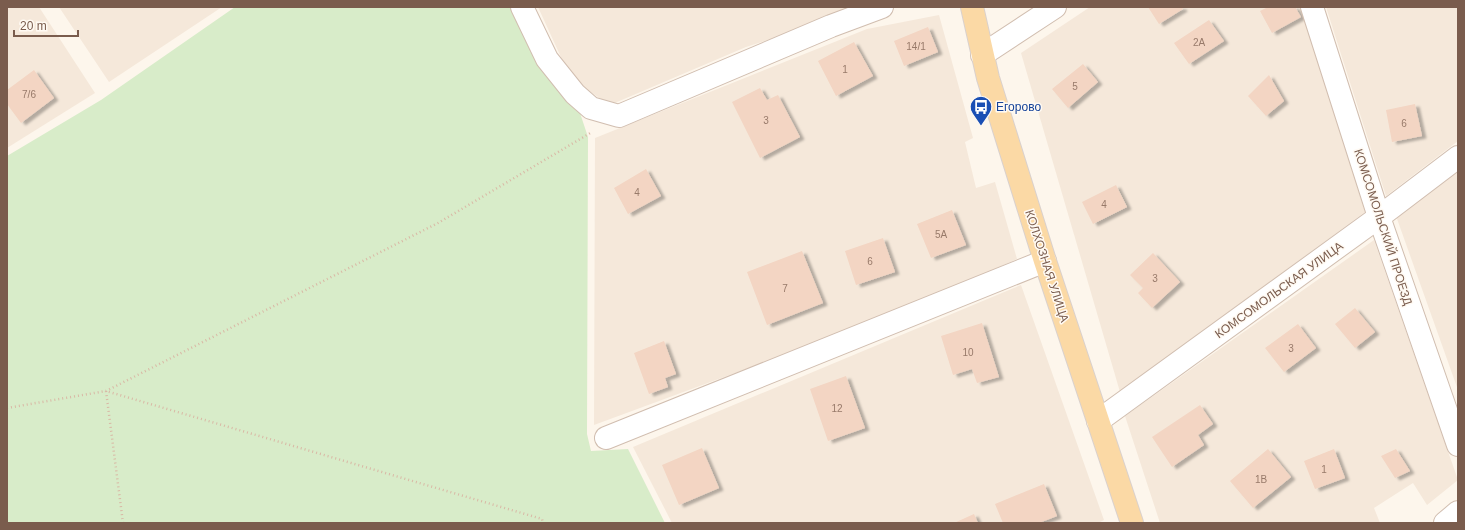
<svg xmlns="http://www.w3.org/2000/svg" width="1465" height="530" font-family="Arial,sans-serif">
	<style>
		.residential { fill: #f5e8da }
		.green { fill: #d8ecc9 }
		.building { fill: #f3d5c3; filter: url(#shadow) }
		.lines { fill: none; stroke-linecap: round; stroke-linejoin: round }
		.minor-casing { stroke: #d1beb0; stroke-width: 24 }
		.major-casing { stroke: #dad1cd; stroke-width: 24 }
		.path { stroke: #d9b8a5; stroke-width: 2.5; stroke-dasharray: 1 3; stroke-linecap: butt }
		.minor { stroke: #fff; stroke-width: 22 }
		.major { stroke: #fbd9a5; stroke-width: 22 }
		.labels { text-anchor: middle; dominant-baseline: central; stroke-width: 3; stroke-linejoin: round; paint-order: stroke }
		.number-label { font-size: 10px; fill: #987a6a }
		.transit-label { font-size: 12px; fill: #164399; stroke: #fffaf3; text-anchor: start }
		.street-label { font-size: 12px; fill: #7a5c4d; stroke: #fffaf3 }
	</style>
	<defs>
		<filter id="shadow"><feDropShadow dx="4.5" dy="2.5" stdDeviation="1" flood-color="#0004"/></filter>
	</defs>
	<rect width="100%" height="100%" fill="#fdf6ec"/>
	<path class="residential" d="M7,7H39L95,93L7,148Z
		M59,7H222L109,82Z
		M538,7H870L746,47L610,105L571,79Z
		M1090,7H1302L1365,212L1120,392L1021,53Z
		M1326,7H1458V141L1386,196Z
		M939,15L973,138L965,142L976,188L995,182L1017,259L930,298L862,326L594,425L595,138L867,29Z
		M1458,170V390L1396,216Z
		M1374,240L1458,480L1427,505L1413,483L1374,508L1380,523H1160L1125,416Z
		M1021,285L1104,520L1098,523H672L633,447Z"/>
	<path class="green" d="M235,7H511L541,66L580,113L588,137L587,434L591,451L628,449L665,523H7V156L101,100Z"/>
	<path class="building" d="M1148,7H1182L1183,9L1159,24Z
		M1268,7H1295L1301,17L1272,33L1260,11Z
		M1209,20L1224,41L1189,64L1174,43Z
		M928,27L938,52L904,66L894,41Z
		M854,42L873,76L836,96L818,61Z
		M1083,64L1098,82L1068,108L1052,89Z
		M34,70L54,98L21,123L7,104V90Z
		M1269,75L1284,101L1266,116L1248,96Z
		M760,88L767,100L778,95L800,137L760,158L732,102Z
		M1415,104L1422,136L1392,142L1386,110Z
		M646,169L661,196L628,214L614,188Z
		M1116,185L1127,207L1093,224L1082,202Z
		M952,210L966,245L931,258L917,224Z
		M883,238L895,272L856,285L845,251Z
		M802,251L823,303L767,325L747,272Z
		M1153,253L1180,282L1152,308L1138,293L1143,288L1130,275Z
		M1355,308L1375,332L1355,348L1335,324Z
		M982,323L999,377L977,383L972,369L953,375L941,336Z
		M1298,324L1316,348L1284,372L1265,348Z
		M664,341L676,374L665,378L668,387L649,394L634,353Z
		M846,376L865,428L828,441L810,389Z
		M1200,405L1213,424L1198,435L1204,445L1172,467L1152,437Z
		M702,448L719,488L679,505L662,465Z
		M1268,449L1291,477L1253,508L1230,481Z
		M1334,449L1345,478L1315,489L1304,461Z
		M1396,449L1410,471L1395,478L1381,456Z
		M1044,484L1057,516L1039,523H1003L995,504Z
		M974,514L978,523H954Z"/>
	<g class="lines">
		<g class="minor-casing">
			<path id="minor" d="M522,7L547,59L575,94L591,108L619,116L831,26L882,7
				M1312,7L1379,217L1458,445
				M982,55L1055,7
				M1098,421L1379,217L1458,157
				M606,438L1045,261
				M1445,523L1458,512"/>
		</g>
		<g class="major-casing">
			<path id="major" d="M972,7L988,78L1045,261L1132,523"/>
		</g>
		<path class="path" d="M7,408L106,391L438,223L592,132
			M123,523L106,391L542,519L543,523"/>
		<use href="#minor" class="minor"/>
		<use href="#major" class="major"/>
	</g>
	<defs>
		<g id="bus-pin" transform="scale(1.15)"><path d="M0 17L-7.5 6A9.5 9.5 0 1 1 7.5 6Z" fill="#1a4fb4" stroke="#fffaf3"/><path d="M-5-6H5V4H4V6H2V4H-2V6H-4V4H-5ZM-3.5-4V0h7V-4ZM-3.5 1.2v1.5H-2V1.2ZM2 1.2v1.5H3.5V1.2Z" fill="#fff"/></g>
	</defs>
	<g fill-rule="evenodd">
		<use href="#bus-pin" x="981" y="107"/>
	</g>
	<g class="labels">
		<g class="number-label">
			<text x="1199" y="42">2А</text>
			<text x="916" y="46">14/1</text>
			<text x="845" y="69">1</text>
			<text x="1075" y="86">5</text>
			<text x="29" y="94">7/6</text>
			<text x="766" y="120">3</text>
			<text x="1404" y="123">6</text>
			<text x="637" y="192">4</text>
			<text x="1104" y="204">4</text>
			<text x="941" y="234">5А</text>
			<text x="870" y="261">6</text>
			<text x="1155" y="278">3</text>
			<text x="785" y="288">7</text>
			<text x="1291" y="348">3</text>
			<text x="968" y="352">10</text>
			<text x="837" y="408">12</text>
			<text x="1324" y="469">1</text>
			<text x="1261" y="479">1В</text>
		</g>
		<g class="transit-label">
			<text x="996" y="107">Егорово</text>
		</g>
		<g class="street-label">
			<text transform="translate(1383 227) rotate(72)">КОМСОМОЛЬСКИЙ ПРОЕЗД</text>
			<text transform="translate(1047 266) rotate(72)">КОЛХОЗНАЯ УЛИЦА</text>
			<text transform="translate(1279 290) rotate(-36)">КОМСОМОЛЬСКАЯ УЛИЦА</text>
		</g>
	</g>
	<rect width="1465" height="530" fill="none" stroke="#7a5c4d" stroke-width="16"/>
	<path d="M14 30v6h64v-6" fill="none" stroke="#7a5c4d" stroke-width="2"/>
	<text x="20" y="30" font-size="12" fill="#7a5c4d" stroke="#fffaf3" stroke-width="3" paint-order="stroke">20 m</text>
</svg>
